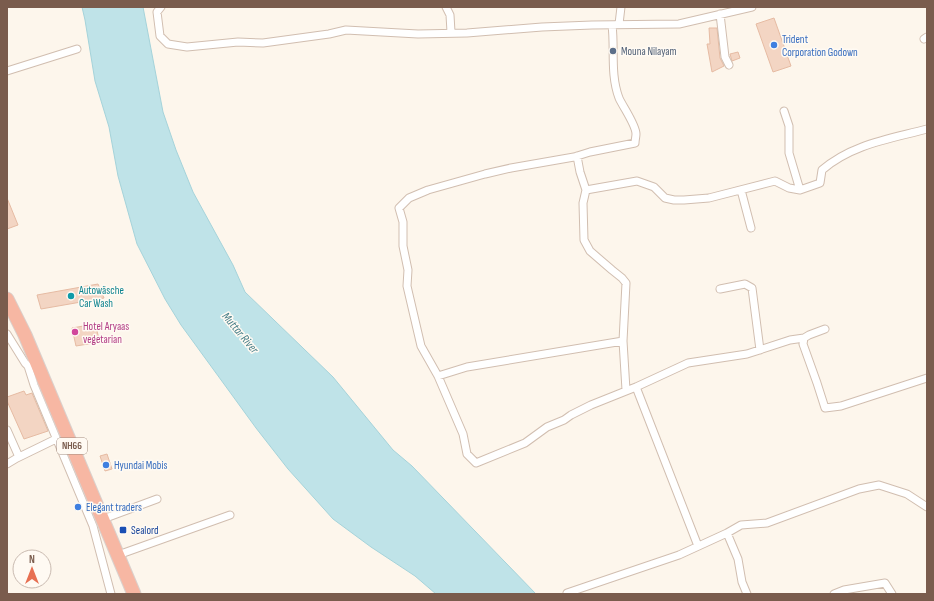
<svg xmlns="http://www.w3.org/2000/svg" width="934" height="601" font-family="'Sofia Sans Condensed',sans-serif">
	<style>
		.water { fill: #bfe3e8; stroke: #a5d3da }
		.building { fill: #f3d5c3; stroke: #e6bba3 }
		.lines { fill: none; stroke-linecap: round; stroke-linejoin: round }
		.street-casing { stroke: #d1beb0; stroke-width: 9 }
		.highway-casing { stroke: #dad1cd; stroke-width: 15 }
		.street { stroke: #fff; stroke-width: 7 }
		.highway { stroke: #f7b7a3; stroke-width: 13 }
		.shop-dot { fill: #3f7fe0; stroke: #fffaf3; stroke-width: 1.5 }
		.service-dot { fill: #5c6f8a; stroke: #fffaf3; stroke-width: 1.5 }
		.culture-dot { fill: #0f9aa8; stroke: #fffaf3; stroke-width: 1.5 }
		.hotel-dot { fill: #d1479c; stroke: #fffaf3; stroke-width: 1.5 }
		.transit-dot { fill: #1a4fb4; stroke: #fffaf3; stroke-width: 1.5 }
		.labels { text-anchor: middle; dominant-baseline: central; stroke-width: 3; stroke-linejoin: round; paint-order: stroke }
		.shield { fill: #fffaf3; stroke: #a28b7f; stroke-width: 1 }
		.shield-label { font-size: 10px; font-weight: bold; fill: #7a5c4d }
		.shop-label { font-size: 11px; fill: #366cbe; stroke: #fffaf3; text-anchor: start }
		.service-label { font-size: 11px; fill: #4e5e75; stroke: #fffaf3; text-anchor: start }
		.culture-label { font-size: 11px; fill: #0d838f; stroke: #fffaf3; text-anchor: start }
		.hotel-label { font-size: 11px; fill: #b23c85; stroke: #fffaf3; text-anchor: start }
		.transit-label { font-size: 11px; fill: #164399; stroke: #fffaf3; text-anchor: start }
		.water-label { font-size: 12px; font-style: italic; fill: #437c86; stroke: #fffaf3 }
	</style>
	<rect width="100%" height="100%" fill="#fdf6ec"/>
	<path class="water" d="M82,7H143L163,112L176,150L193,192L233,265L245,292L333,377L393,450L412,466L536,594H436L415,576L371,547L333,519L288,469L256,428L181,325L165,299L137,244L118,176L109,127L95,81L85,20Z"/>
	<path class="building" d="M774,18L791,66L773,72L756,24Z
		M709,28H717L720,58L724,66L712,72L707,44H710Z
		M738,52L740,58L732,61L730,54Z
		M7,198L18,225L7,229Z
		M98,284L104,298L41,309L37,295Z
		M95,324L100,342L76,346L72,328Z
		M24,391L26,395L32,393L48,431L24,439L7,401V397Z
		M107,454L112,469L105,471L100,456Z"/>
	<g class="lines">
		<g class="street-casing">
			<path id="street" d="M161,7L157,12L160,36L168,44L187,47L238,42L263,43L329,34L346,30L418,34L467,33L542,27L592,25L679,24L752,7
				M446,7L450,15L451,32
				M720,14L725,57L729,65
				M619,24L621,7
				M612,25C615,49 610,74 619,98C623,107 636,125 636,134C636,137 635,140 635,143L590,152L574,157L511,168L485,174L428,190L409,198L399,208L403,222V246L408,270L407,286L421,346L438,376L463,434L467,454L476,463L525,443L547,427L564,420L571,415L591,405L636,387L688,363L747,354L790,340L804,338
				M924,39L927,37
				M7,71L77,49
				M784,111L789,126V153L800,190
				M577,156L580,172L586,190L583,203L584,240L590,251L612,270L622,278L626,283L623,341L626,390
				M586,190L637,181L654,187L665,198L674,200H684L709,198L775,181L789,188L800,190L820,183L822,170C852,144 890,139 927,129
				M741,190L751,228
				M720,289L745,284L752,288L760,350
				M825,329L809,335L804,338L803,344L817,383L825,408L841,406L927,378
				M7,334L25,363L28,366L34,385L93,526L111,594
				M438,376L467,367L623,341
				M636,387L698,546
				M7,430L19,457
				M7,464L17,458L56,439
				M103,519L157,499
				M118,555L230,515
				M567,593L679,555L727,533
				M747,594L742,582L738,559L727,533L741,525L767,523L859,489L879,485L907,494L927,507
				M834,594L844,590L885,583L892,594"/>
		</g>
		<g class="highway-casing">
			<path id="highway" d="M7,299L25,335L134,594"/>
		</g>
		<use href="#street" class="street"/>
		<use href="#highway" class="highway"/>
	</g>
	<g class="shop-dot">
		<circle cx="774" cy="45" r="4"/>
		<circle cx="106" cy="465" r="4"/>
		<circle cx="78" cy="507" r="4"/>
	</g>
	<circle class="service-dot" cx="613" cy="51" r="4"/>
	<circle class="culture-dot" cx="71" cy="296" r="4"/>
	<circle class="hotel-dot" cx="75" cy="332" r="4"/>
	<rect class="transit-dot" x="119" y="526" width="8" height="8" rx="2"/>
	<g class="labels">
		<rect class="shield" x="57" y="438" width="30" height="16" rx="3"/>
		<g class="shield-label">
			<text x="72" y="446">NH66</text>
		</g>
		<g class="shop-label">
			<text x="782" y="39">Trident<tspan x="782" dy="13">Corporation Godown</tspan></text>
			<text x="114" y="465">Hyundai Mobis</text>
			<text x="86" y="507">Elegant traders</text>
		</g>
		<g class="service-label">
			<text x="621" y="51">Mouna Nilayam</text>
		</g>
		<g class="culture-label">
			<text x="79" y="290">Autowäsche<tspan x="79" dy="13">Car Wash</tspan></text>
		</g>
		<g class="hotel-label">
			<text x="83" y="326">Hotel Aryaas<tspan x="83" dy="13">vegetarian</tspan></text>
		</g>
		<g class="transit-label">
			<text x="131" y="530">Sealord</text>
		</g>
		<g class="water-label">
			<text transform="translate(240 333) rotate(50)">Muttar River</text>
		</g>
	</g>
	<rect width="934" height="601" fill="none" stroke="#7a5c4d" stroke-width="16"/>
	<g transform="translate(32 569)"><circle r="19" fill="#fffaf3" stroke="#cabbb1"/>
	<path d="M0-3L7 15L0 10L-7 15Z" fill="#e76f51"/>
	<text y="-6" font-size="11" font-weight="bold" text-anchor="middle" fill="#7a5c4d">N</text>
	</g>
</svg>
